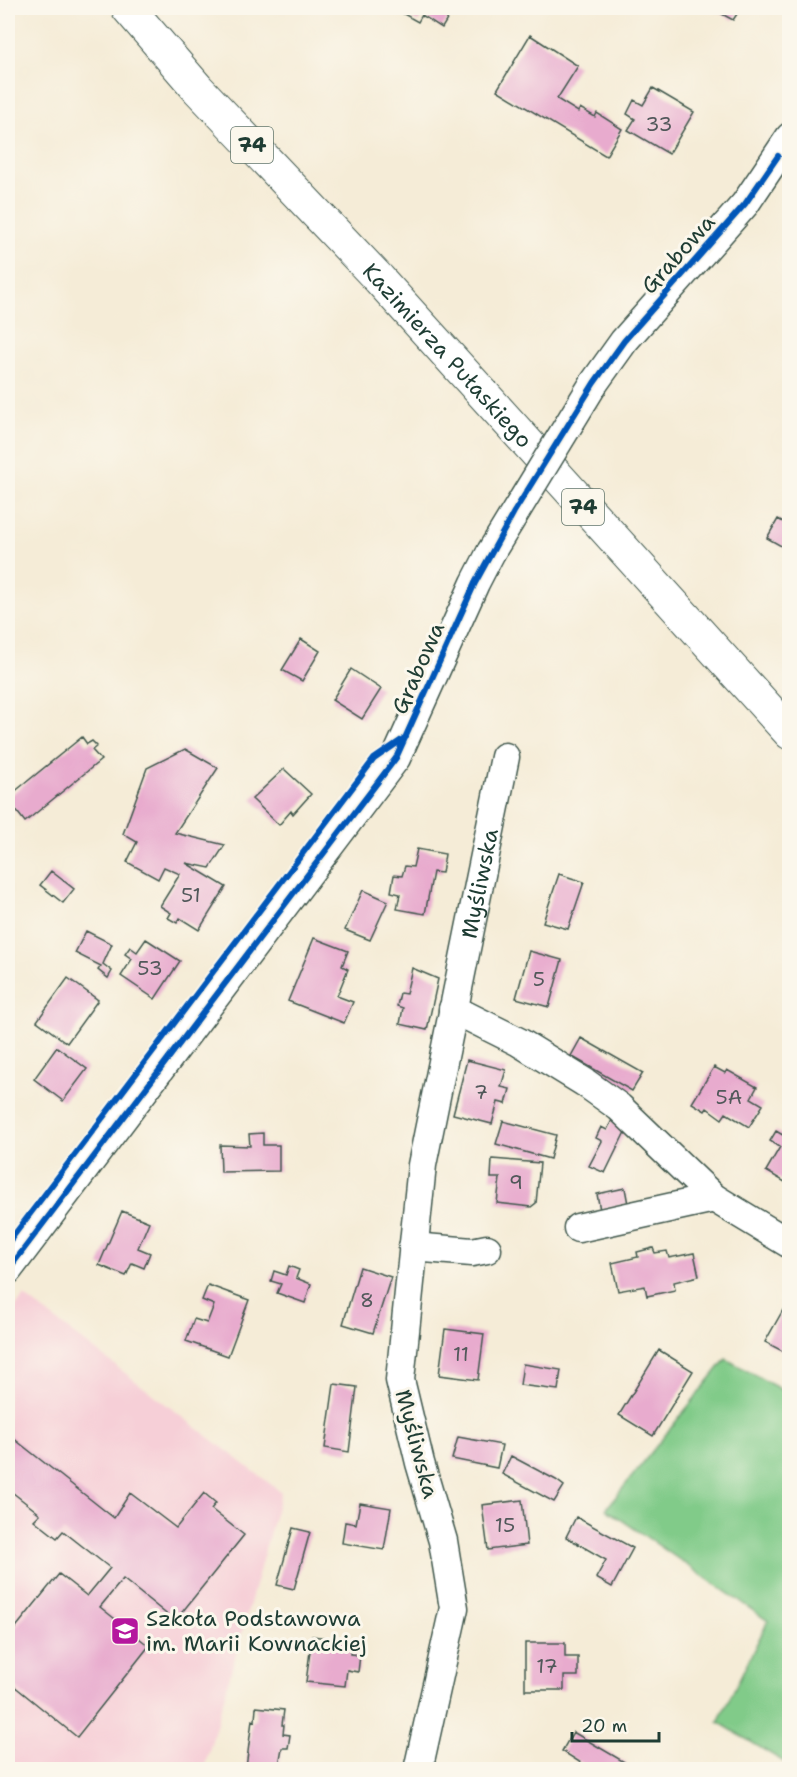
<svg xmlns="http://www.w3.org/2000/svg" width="797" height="1777" font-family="'Shantell Sans',sans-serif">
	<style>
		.built { fill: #f6cfd7 }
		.green { fill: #81cb89; stroke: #50845e; stroke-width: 1.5 }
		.building { fill: #e8abce }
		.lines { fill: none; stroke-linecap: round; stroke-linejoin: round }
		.minor-casing { stroke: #3f574c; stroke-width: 31 }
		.major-casing { stroke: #3f574c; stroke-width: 35 }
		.minor { stroke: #fff; stroke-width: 28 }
		.major { stroke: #fff; stroke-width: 33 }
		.minor-bridge-casing { stroke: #3f574c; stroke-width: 31; stroke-linecap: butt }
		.minor-bridge { stroke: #fff; stroke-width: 28 }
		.cycleway-casing { stroke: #fbf7ec; stroke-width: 10 }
		.cycleway { stroke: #0057b8; stroke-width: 6 }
		.labels { text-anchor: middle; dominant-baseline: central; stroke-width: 6; stroke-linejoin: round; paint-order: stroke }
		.number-label { font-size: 20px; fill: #51585a }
		.shield { fill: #fbf7ec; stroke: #61756b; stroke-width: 1.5 }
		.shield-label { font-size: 21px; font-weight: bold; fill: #1f3d34 }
		.street-label { font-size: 22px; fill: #1f3d34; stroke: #fbf7ec }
		.poi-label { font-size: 22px; fill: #1f3d34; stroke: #fbf7ec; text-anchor: start }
	</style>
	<rect width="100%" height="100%" fill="#fbf7ec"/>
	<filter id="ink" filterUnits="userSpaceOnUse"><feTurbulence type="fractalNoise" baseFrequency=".0167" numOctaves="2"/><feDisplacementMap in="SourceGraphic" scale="12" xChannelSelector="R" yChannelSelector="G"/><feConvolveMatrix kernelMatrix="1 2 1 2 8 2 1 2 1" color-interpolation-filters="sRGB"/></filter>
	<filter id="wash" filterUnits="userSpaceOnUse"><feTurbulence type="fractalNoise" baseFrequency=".008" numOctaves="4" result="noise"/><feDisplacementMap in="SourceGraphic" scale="24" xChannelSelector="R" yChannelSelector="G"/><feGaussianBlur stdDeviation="1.35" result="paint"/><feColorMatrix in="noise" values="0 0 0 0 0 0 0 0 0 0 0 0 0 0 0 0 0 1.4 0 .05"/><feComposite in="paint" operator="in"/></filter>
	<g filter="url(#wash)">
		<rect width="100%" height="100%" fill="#f5ecd7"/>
		<path class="built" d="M24,1296L281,1492L204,1769H8V1317Z"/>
		<path class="green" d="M726,1359L789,1394V1765L718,1722L768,1621L606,1509Z"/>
		<g id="blocks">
			<path class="building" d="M393,8H454L442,28L422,15L418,22Z
				M711,8H741L733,20Z
				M530,35L578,66L557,99L578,112L580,108L595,117L597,113L622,129L606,156L497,90Z
				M653,88L694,112L669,154L628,130L635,119L627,114L634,100L643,105Z
				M778,519L790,526V551L767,538Z
				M301,639L320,651L302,681L282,670Z
				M351,669L381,689L362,719L332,700Z
				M82,737L87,744L92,741L97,746L92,750L101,760L25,822L8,800V797Z
				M185,749L218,768L175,833L225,845L210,868L186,863L226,887L199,930L180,918L177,923L168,918L171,913L160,906L180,874L164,867L158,879L127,862L137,842L123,834L147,768Z
				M284,769L311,794L293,814L291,811L279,825L252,799Z
				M417,849L445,854L442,873L433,872L425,914L397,909L400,894L391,892L394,875L402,876L405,866L413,867Z
				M51,871L74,889L63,903L40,885Z
				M559,874L584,882L568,929L543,922Z
				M363,890L388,901L370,940L345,930Z
				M86,931L112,944L103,964L112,971L108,978L98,970L101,966L75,953Z
				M314,938L348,951L342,966L348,969L337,996L353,1002L344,1023L288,1001Z
				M146,939L180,961L155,999L121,976L132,959L125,954L130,947L137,952Z
				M529,951L562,960L549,1007L516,998Z
				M412,968L438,979L427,1030L400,1024L403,1008L397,1006L400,993L406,994Z
				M68,978L98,1000L67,1043L37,1021Z
				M581,1038L643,1073L632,1091L571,1056Z
				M57,1047L87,1069L63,1101L34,1079Z
				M467,1060L506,1070L501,1087L510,1089L506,1104L498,1102L492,1124L453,1114Z
				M714,1067L725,1073L727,1070L757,1087L751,1098L763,1105L749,1127L726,1113L722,1119L707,1108L705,1111L692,1103Z
				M612,1120L625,1132L605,1173L589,1166L602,1141L596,1138L601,1127L607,1130Z
				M503,1121L556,1135L550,1159L496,1144Z
				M776,1131L786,1137L790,1131V1185L766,1171L780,1147L770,1141Z
				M263,1133V1145H279V1171L221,1172L220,1145L250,1146L249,1134Z
				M492,1159L540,1163L536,1203L531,1207L497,1203L500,1178H491Z
				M625,1188L628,1204L600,1210L597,1194Z
				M122,1211L149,1222L138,1248L150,1253L144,1268L132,1263L126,1276L99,1265Z
				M653,1248L655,1253L667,1251L669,1258L694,1253L699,1276L674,1282L675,1290L647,1296L645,1286L618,1291L612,1263L638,1257L637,1252Z
				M289,1266L299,1270L296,1278L311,1284L305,1303L277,1293L281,1284L271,1281L274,1271L286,1275Z
				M360,1267L391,1277L373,1333L343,1324Z
				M208,1285L249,1300L228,1356L186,1341L194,1319L207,1323L214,1305L202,1300Z
				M783,1310L790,1314V1355L765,1342Z
				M445,1329L484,1334L478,1380L439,1375Z
				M659,1350L693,1371L653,1436L619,1415Z
				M523,1364L561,1370L558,1390L520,1385Z
				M334,1384L357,1387L349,1452L325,1448Z
				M8,1434L114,1518L130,1493L176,1528L204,1493L216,1503L211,1509L244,1535L175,1621L123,1579L100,1607L149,1646L77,1737L8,1681V1637L59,1574L87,1596L110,1568L63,1531L57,1538L34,1520L40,1514L8,1489Z
				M458,1437L502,1445L497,1468L452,1459Z
				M511,1456L556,1480L564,1486L554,1502L502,1474Z
				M522,1500L527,1545L488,1550L482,1505Z
				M360,1503L391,1508L384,1550L342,1543L345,1522L356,1524Z
				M576,1517L633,1548L612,1587L596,1578L606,1560L566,1537Z
				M293,1528L310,1532L294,1589L277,1585Z
				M312,1636L351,1641L350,1654L360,1655L358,1672L347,1670L345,1686L306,1682Z
				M525,1643H565V1657H578V1676H564V1690H525Z
				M256,1707L284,1710L282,1725H284L283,1734L290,1735L288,1748H282L278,1770L246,1768L252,1720L255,1721Z
				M573,1732L626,1763L622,1770H592L562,1751Z"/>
		</g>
	</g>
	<g filter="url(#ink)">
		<use href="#blocks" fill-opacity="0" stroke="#3f574c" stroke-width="1.5"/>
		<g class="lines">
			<g class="minor-casing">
				<g id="minor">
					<path d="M594,383L624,341L745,204L790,137"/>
					<path d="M453,1009L519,1042L584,1082L619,1107L714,1198L790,1244"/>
					<path d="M578,1228L714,1198"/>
					<path d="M413,1247L472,1252L487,1249"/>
					<path d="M8,1270L396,758L475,583L491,552"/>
					<path id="s1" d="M418,1770L454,1608L443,1541L420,1463L400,1380L422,1165L505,757"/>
				</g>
			</g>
			<g class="major-casing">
				<g id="major">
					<path id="s2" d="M128,8L198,89L379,279L790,733"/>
				</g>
			</g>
			<use href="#minor" class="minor"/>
			<use href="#major" class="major"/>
			<g class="minor-bridge-casing">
				<path id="minor-bridge" d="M491,552L594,383"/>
			</g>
			<use href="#minor-bridge" class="minor-bridge"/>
			<g class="cycleway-casing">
				<path id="cycleway" d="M8,1243L374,759L406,737
					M8,1270L396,758L475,583L514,512L594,383L624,341L745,204L778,156"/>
			</g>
			<use href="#cycleway" class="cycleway"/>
		</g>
	</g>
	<defs>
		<g id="school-square" transform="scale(1.5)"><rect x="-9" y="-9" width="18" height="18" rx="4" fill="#b5179e" stroke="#fbf7ec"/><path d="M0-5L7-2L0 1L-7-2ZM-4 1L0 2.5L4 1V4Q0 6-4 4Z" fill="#fff"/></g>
	</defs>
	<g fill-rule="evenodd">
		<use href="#school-square" x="125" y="1631"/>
	</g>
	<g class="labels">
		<g class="number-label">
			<text x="659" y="124">33</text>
			<text x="191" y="895">51</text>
			<text x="150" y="968">53</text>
			<text x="539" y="979">5</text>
			<text x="481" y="1092">7</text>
			<text x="729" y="1097">5A</text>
			<text x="516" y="1182">9</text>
			<text x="367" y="1300">8</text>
			<text x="461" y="1354">11</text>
			<text x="505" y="1525">15</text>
			<text x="547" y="1666">17</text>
		</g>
		<g class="shield">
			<rect x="231" y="127" width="42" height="36" rx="4.5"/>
			<rect x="562" y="489" width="42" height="36" rx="4.5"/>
		</g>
		<g class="shield-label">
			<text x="252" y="145">74</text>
			<text x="583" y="507">74</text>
		</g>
		<g class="street-label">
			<text transform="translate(678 254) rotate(-48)">Grabowa</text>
			<text stroke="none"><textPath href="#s2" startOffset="472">Kazimierza Pułaskiego</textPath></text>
			<text transform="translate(418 668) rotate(-66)">Grabowa</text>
			<text stroke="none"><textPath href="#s1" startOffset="904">Myśliwska</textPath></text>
			<text transform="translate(417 1444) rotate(75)">Myśliwska</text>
		</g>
		<g class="poi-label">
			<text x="146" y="1618">Szkoła Podstawowa<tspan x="146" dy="25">im. Marii Kownackiej</tspan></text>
		</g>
	</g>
	<rect width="797" height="1777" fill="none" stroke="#fbf7ec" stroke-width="30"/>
	<path d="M572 1732v9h87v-9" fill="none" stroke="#1f3d34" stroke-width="3"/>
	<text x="581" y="1732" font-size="18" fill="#1f3d34" stroke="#fbf7ec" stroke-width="4.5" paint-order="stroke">20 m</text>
</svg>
